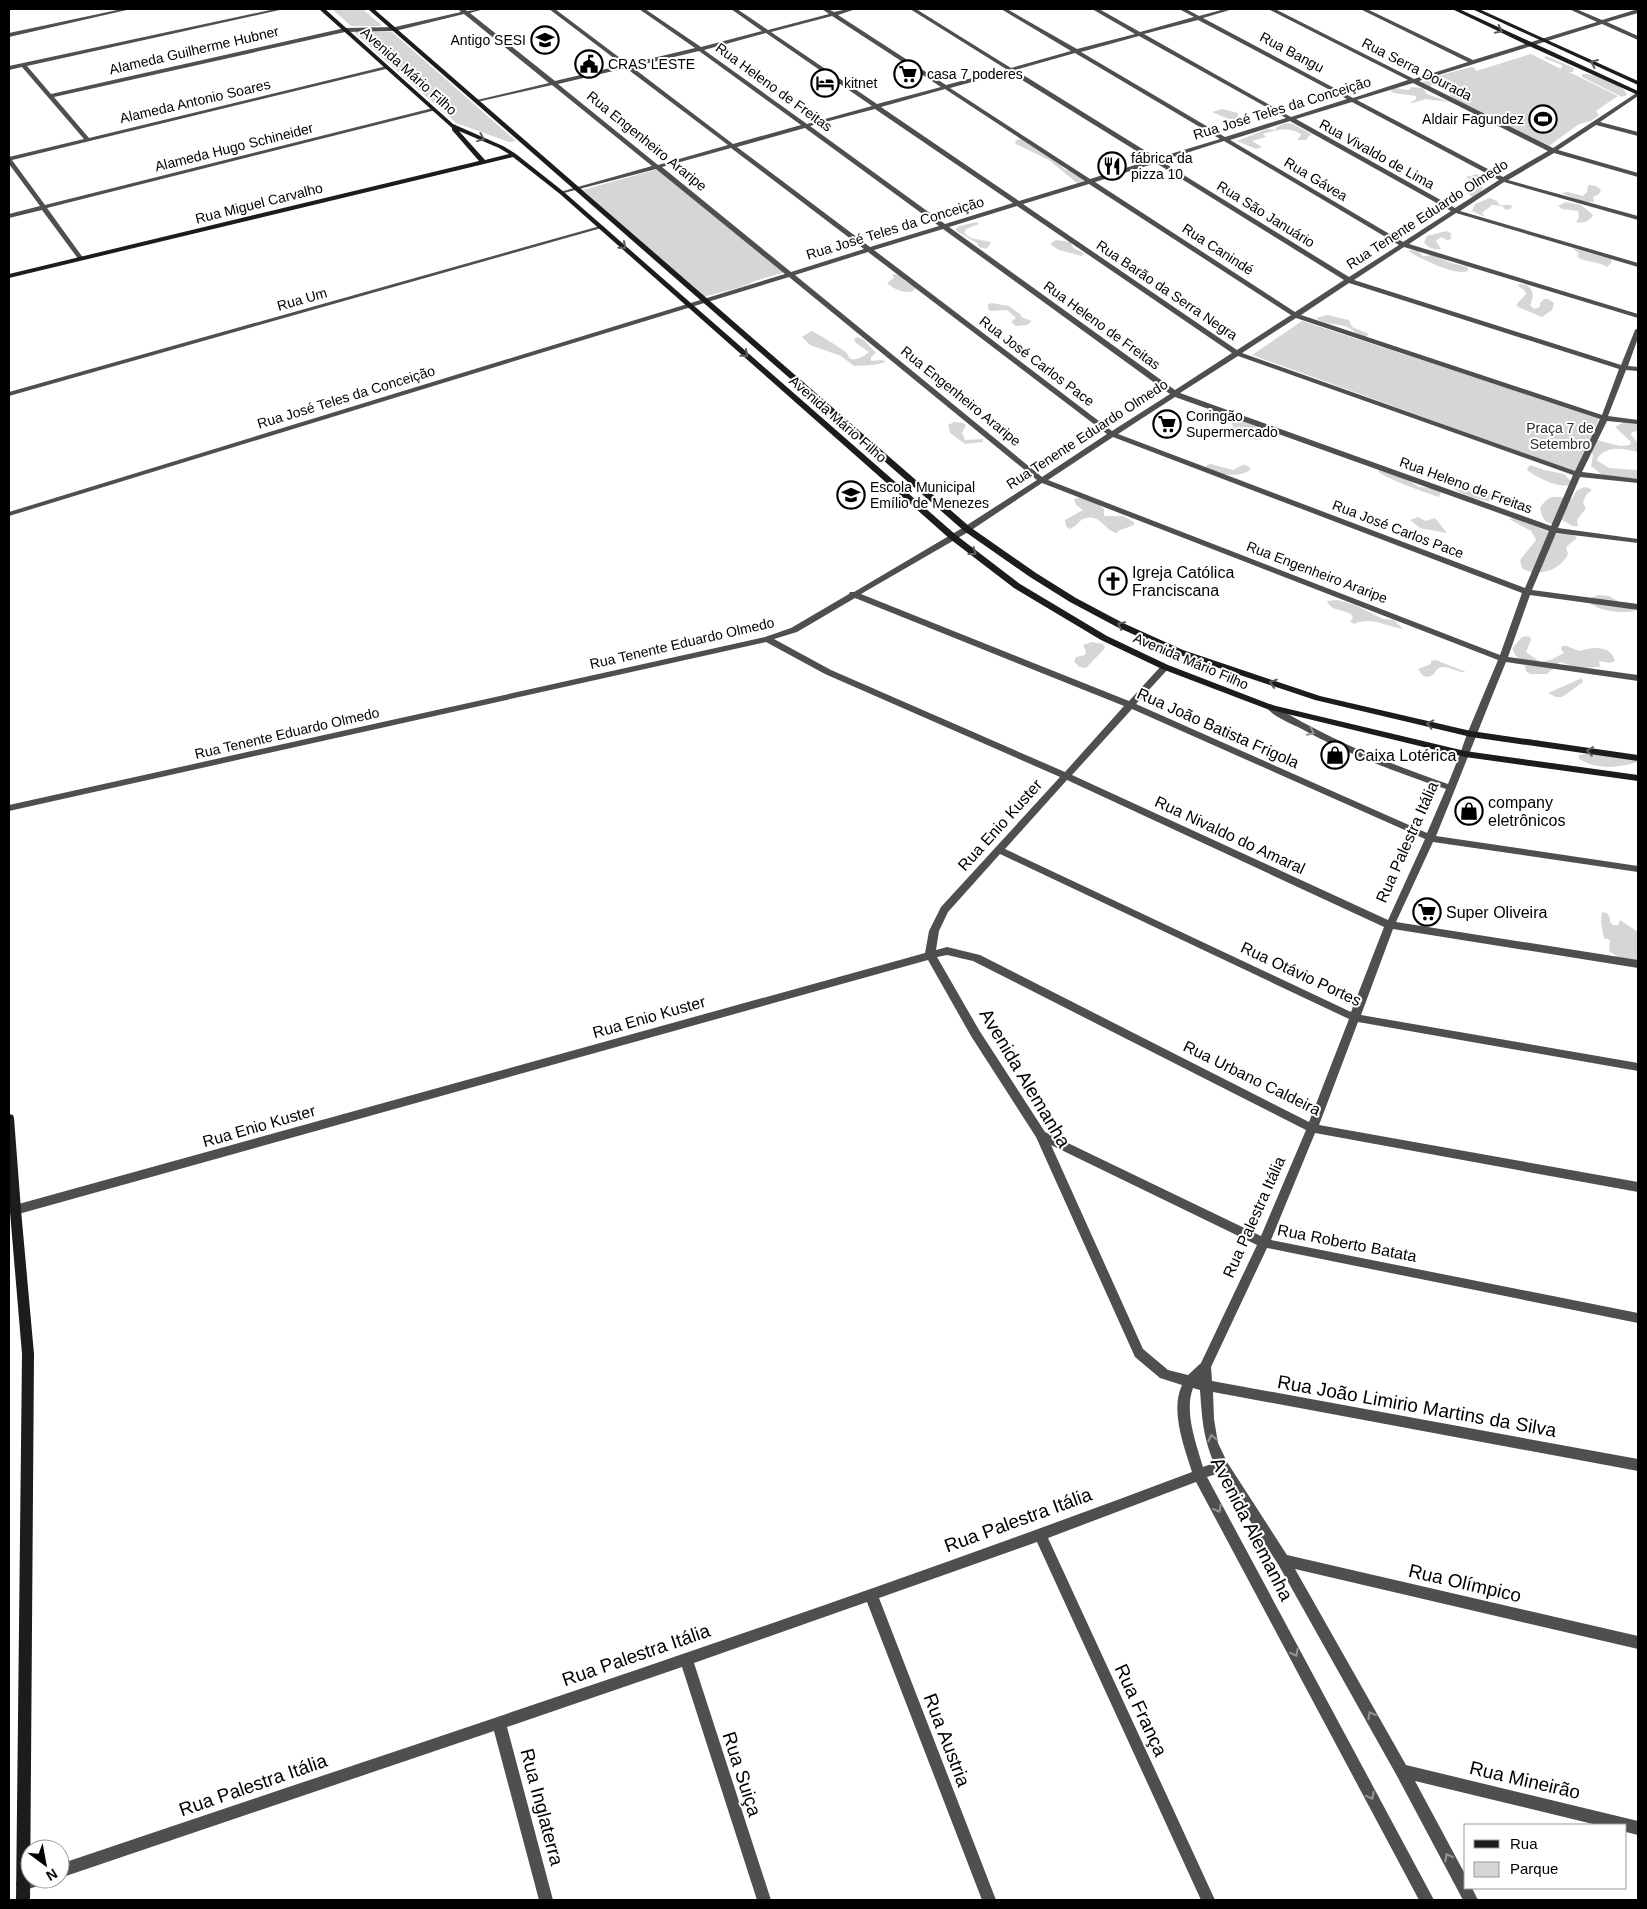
<svg xmlns="http://www.w3.org/2000/svg" width="1647" height="1909" font-family="Arial,sans-serif">
	<style>
		.green { fill: #d6d6d6 }
		.lines { fill: none; stroke-linecap: round; stroke-linejoin: round }
		.street { fill: #4f4f4f; fill-rule: evenodd }
		.secondary { fill: #1c1c1c; fill-rule: evenodd }
		.oneway { stroke: #606060 }
		.oneway2 { stroke: #959595 }
		.labels { text-anchor: middle; dominant-baseline: central; stroke-width: 4; stroke-linejoin: round; paint-order: stroke }
		.far-poi-label { font-size: 14px; fill: #000; stroke: #fff; text-anchor: start }
		.far-street-label { font-size: 14px; fill: #000; stroke: #fff }
		.far-park-label { font-size: 14px; fill: #2d2d2d; stroke: #fff }
		.poi-label { font-size: 16px; fill: #000; stroke: #fff; text-anchor: start }
		.street-label { font-size: 16px; fill: #000; stroke: #fff }
		.near-street-label { font-size: 19px; fill: #000; stroke: #fff }
	</style>
	<rect width="100%" height="100%" fill="#fff"/>
	<path class="green" d="M332,9H363L382,26H351Z
		M354,32H392L516,141L509,142L456,123Z
		M1531,54L1561,69L1562,65L1544,58L1546,56L1574,68L1573,72H1569L1618,96L1596,111L1599,115L1591,121L1579,124L1549,146L1457,101L1449,95L1453,94L1436,85L1430,86L1421,82L1434,80V77L1471,67L1475,68L1476,71Z
		M1582,74C1595,74 1622,82 1627,95L1622,97L1582,77Z
		M1411,87L1423,88L1427,94L1449,102L1425,99L1413,103H1410L1416,99V96C1408,94 1395,95 1390,91L1394,88L1409,90Z
		M1222,109L1238,113L1237,120L1252,125L1238,128L1236,122L1212,112Z
		M1286,123L1293,124L1311,134L1306,140H1297L1301,135C1292,126 1275,130 1263,134L1266,137L1252,141L1262,147L1256,149L1237,141L1267,129L1275,130L1277,127Z
		M1020,139L1027,141L1058,162L1064,169L1077,173L1084,181L1077,183L1049,160L1016,144L1015,141Z
		M658,169L785,272L752,282C747,287 713,294 703,297L583,190Z
		M1477,174L1483,178L1477,182L1483,186L1480,194L1472,197L1465,191L1471,189L1470,186L1474,183L1466,177Z
		M1589,185L1596,186L1601,190L1599,194L1593,197L1594,202H1584L1561,193L1568,192L1583,196L1587,192L1588,186Z
		M1490,198L1497,201L1500,205H1511L1512,208L1506,210L1502,206L1492,205L1482,213L1485,217L1472,211L1475,204Z
		M1566,202L1581,205L1593,215C1590,221 1583,224 1576,222L1579,217L1578,211L1562,209L1558,206Z
		M977,222L979,224L966,229L964,233L971,238L991,242L987,249L979,247L977,243L955,230L959,226Z
		M1446,231L1452,234L1450,236L1452,239L1447,240L1441,237L1436,241L1441,249C1434,250 1427,248 1424,242L1427,236Z
		M1056,240L1071,242L1073,248L1080,251L1084,254L1082,256L1059,250L1051,245V243Z
		M1571,248L1607,258L1611,259L1612,262L1607,267C1598,261 1587,263 1577,257L1579,253Z
		M1410,250L1418,251L1423,256L1433,255L1451,263L1468,267V271C1453,276 1423,259 1409,252Z
		M892,274L900,275L905,281L916,288L913,291C904,294 894,289 887,283L894,278Z
		M1519,284L1527,285C1534,291 1534,296 1530,305L1534,309L1540,307V303L1544,299H1548L1554,303L1552,310L1542,317L1518,307L1516,305L1526,294L1524,290L1518,286Z
		M992,303L1009,306L1021,315V317L1032,321L1027,325L1016,326L1011,322L1016,318L1007,310L990,311L988,309V304Z
		M1327,315L1349,320L1352,327L1369,334L1366,337C1356,335 1352,328 1344,326C1333,323 1325,325 1316,318Z
		M1302,321L1562,406L1599,419L1575,472L1252,355Z
		M811,331C816,332 842,349 847,353C849,356 848,357 851,359C856,361 866,355 869,352L856,343L854,339L857,337L864,340L876,353L871,357V361L883,360L886,362L874,365L854,366L841,356L810,345L802,337Z
		M1234,419H1238L1274,433C1260,446 1236,439 1231,421Z
		M1628,420L1638,423V431L1632,432L1631,435L1638,443V452C1624,449 1607,444 1597,459L1598,461L1609,468L1638,470V483L1605,477L1591,466L1593,455L1591,450L1597,440L1620,446L1630,445L1631,442L1615,427Z
		M954,422L963,423L966,425L962,433L965,440L983,439V442L965,444L950,433L948,425Z
		M1211,464L1233,470C1240,467 1244,461 1251,469C1239,479 1220,474 1206,470L1207,465Z
		M1531,465L1544,470L1564,474L1571,481L1570,485C1557,488 1538,478 1527,470L1528,467Z
		M1379,470L1406,479L1419,487L1435,488L1441,492L1439,497C1429,494 1381,477 1378,471Z
		M1456,485H1462L1463,488L1475,493L1488,492L1495,497L1492,501C1484,502 1460,494 1454,489Z
		M1584,487L1589,488L1592,490L1586,495L1583,503L1586,508L1577,520L1578,526H1572L1561,519L1557,524C1544,524 1543,519 1540,508C1550,492 1557,497 1572,499L1576,491Z
		M1082,497L1095,502L1104,509V516H1123L1134,522V525L1118,531V533C1105,532 1101,514 1086,518C1079,519 1077,527 1069,529L1066,526L1065,520L1083,510L1076,505L1074,499Z
		M1418,517L1426,521L1435,518L1447,533L1420,528L1410,520Z
		M1514,518C1528,522 1540,529 1553,533C1562,536 1570,530 1577,538L1566,547L1568,554C1560,571 1537,578 1522,568L1520,560L1536,540L1531,531L1509,519Z
		M1599,595L1609,596L1635,611C1622,614 1594,611 1586,599Z
		M1338,600L1355,605L1383,619L1394,620L1403,629C1386,627 1372,616 1354,624L1350,621L1353,618L1351,614C1343,609 1330,611 1327,601Z
		M1525,636L1530,637L1531,640L1526,652L1540,662L1550,660L1564,653L1561,649L1562,646H1567L1579,651C1591,647 1611,644 1615,661L1610,663L1599,661L1600,667L1577,668L1560,662L1547,674H1530L1526,671L1524,662L1516,656L1512,649L1521,638Z
		M1092,642L1103,644L1105,648L1086,668L1079,667L1074,661L1076,657L1085,655L1086,652L1083,645Z
		M1436,660L1466,672C1458,673 1451,667 1443,667C1433,668 1437,679 1423,676L1418,669L1431,664V661Z
		M1582,678L1583,682L1562,697H1556L1548,693Z
		M1591,753L1634,759L1638,762C1618,768 1597,770 1579,759V755Z
		M1602,912L1607,913L1610,918V922L1613,925H1618L1620,920L1638,932V962L1621,959L1609,951L1610,940L1604,938L1601,923Z"/>
	<g class="lines">
		<path class="street" d="M122,9H131L9,37V33Z
			M275,9H284L27,66L51,94L345,28L395,27L461,12L458,9H464L467,11L484,9L470,13L555,81L623,65L549,9H555L628,64L695,48L639,9H645L701,47L762,31L731,9H737L768,30L829,14L822,9H828L834,12L848,9H856L838,15L946,85L1006,69L910,9H916L1011,68L1071,51L1001,9H1007L1077,49L1135,34L1092,9H1099L1140,32L1194,17L1179,9H1186L1199,16L1225,9H1233L1203,18L1353,98L1408,80L1268,9H1275L1414,79L1468,62L1360,9H1367L1473,60L1597,22L1569,9H1576L1602,20L1638,9V13L1607,22L1638,36V40L1602,24L1419,81L1553,148L1638,92V96L1600,122L1638,132V136L1596,125L1558,150L1638,173V177L1554,153L1508,180L1638,216V220L1504,182L1460,211L1638,263V267L1456,213L1409,244L1638,314V318L1404,247L1354,280L1621,365L1635,330L1638,328V338L1628,366L1638,367V371L1626,370L1608,416L1638,420V424L1607,421L1582,472L1638,479V483L1580,477L1558,528L1638,539V543L1556,533L1532,590L1638,604V610L1530,595L1508,657L1638,675V681L1506,662C1482,720 1460,778 1436,836L1638,866V872L1433,842L1396,922L1638,960V968L1393,929L1361,1015L1638,1063V1071L1358,1022L1319,1125L1638,1182V1192L1315,1133L1271,1240L1638,1313V1323L1267,1248L1211,1367L1212,1381L1638,1459V1471L1213,1392L1214,1419L1218,1443L1227,1462L1287,1555L1638,1636V1649L1295,1569L1406,1765L1638,1821V1835L1626,1832V1825H1597L1415,1781L1466,1876V1888H1472L1478,1900H1463L1397,1776L1278,1564L1219,1473L1207,1477L1434,1900H1419L1196,1482L1048,1538L1215,1900H1201L1037,1542L879,1598L996,1900H982L867,1602L694,1663L771,1900H757L682,1667L507,1727L553,1900H539L494,1731L60,1878V1864C438,1736 818,1613 1192,1472C1184,1446 1170,1411 1182,1385L1160,1378L1135,1357L1036,1137L971,1036L928,960L15,1215L11,1213L9,1210L11,1207L15,1205L925,953L929,931L941,907L1060,777L825,674L766,642L9,811V805L765,637L791,628L849,594L850,592H854L964,527L1037,480L789,277L9,516V512L785,274L656,169L560,194V192L652,166L552,85L477,102V100L549,83L464,14L395,31L345,32L54,97L89,138L387,66L390,68L12,160L45,205L433,108L436,110L47,208L84,259L83,260H79L42,210L9,218V214L40,206L9,164V157L84,139L22,67L9,70V66ZM832,16L941,87L877,104L771,32ZM1198,20L1347,99L1291,117L1144,34ZM766,33L872,106L807,124L704,50ZM1139,36L1286,118L1225,137L1081,52ZM699,51L801,125L733,144L632,67ZM1075,53L1220,139L1157,158L1015,70ZM626,68L728,145L658,165L558,84ZM1009,72L1151,160L1090,179L950,88ZM1413,83L1548,151L1503,177L1357,100ZM945,89L1085,181L1019,201L881,107ZM1352,102L1499,180L1455,208L1296,119ZM875,109L1013,203L945,224L810,126ZM1290,121L1451,211L1403,242L1230,140ZM805,128L939,226L870,247L737,147ZM1224,141L1399,245L1349,277L1161,161ZM731,148L864,249L791,272L662,167ZM1156,163L1344,280L1295,312L1095,182ZM1089,184L1291,315L1237,350L1023,204ZM1017,206L1232,353L1175,390L949,227ZM943,229L1170,394L1112,431L874,250ZM868,252L1107,434L1042,477L795,275ZM1349,283L1619,369L1602,415L1301,315ZM1296,318L1600,419L1575,471L1242,353ZM1238,356L1573,475L1551,526L1180,393ZM1175,397L1549,531L1525,588L1118,434ZM1113,437L1522,593L1500,655L1048,480ZM1042,483L1498,660L1467,734L1460,754L1448,784C1387,763 1328,739 1273,705L1270,704L1266,707C1273,716 1287,722 1298,727C1345,753 1395,772 1446,789L1427,833L1136,704L1168,669L1169,667L1168,665H1162L1129,701L861,594L970,531ZM855,598L1124,706L1065,772L831,670L774,639L797,632ZM1132,709L1425,839L1388,920L1072,775ZM1067,780L1384,927L1351,1012L1005,849ZM1000,854L1349,1019L1309,1122L980,955L947,947L936,950L939,931L948,912ZM947,955L973,961L1306,1130L1261,1236L1045,1132L979,1030L937,957ZM1051,1145L1257,1245L1201,1363L1188,1375L1168,1370L1143,1349ZM1193,1388L1200,1390C1202,1418 1203,1437 1214,1463L1203,1467C1196,1443 1184,1412 1193,1388Z
			M600,226L605,227L9,396V392Z
			M30,1874V1879H45L43,1884L23,1891L18,1889L16,1884L18,1879Z"/>
		<path class="secondary" d="M319,9H325L453,124L503,146L516,154L564,192L956,535L1020,584L1107,636L1168,665L1272,705L1465,751L1638,775V781L1465,757L1267,709L1162,669L1101,640L1014,588L950,539L560,194L513,157L9,278V274L479,161L452,130V128ZM459,131L499,148L509,154L485,160Z
			M368,9H374L970,527L1036,573L1076,598L1123,623L1183,650L1320,696L1471,731L1638,755V761L1471,737L1315,700L1177,654L1117,627L1070,602L1030,577L964,531Z
			M1452,9H1459L1638,91V95L1527,45Z
			M1472,9H1479L1638,81V85Z
			M9,1114L13,1115L14,1118L21,1210L34,1354L30,1900H16L22,1354L9,1200Z"/>
	</g>
	<defs><path id="oneway-chevron" d="M-2-3.5L2.5 0L-2 3.5" fill="none" stroke-width="1.6" stroke-linecap="round" stroke-linejoin="round" transform="scale(1.25)"/></defs>
	<g class="oneway">
		<use href="#oneway-chevron" transform="translate(1499 30) rotate(26)"/>
		<use href="#oneway-chevron" transform="translate(1594 63) rotate(-156)"/>
		<use href="#oneway-chevron" transform="translate(481 138) rotate(22)"/>
		<use href="#oneway-chevron" transform="translate(623 246) rotate(41)"/>
		<use href="#oneway-chevron" transform="translate(745 354) rotate(41)"/>
		<use href="#oneway-chevron" transform="translate(973 552) rotate(37)"/>
		<use href="#oneway-chevron" transform="translate(1121 625) rotate(-154)"/>
		<use href="#oneway-chevron" transform="translate(1273 683) rotate(-162)"/>
		<use href="#oneway-chevron" transform="translate(1430 724) rotate(-167)"/>
		<use href="#oneway-chevron" transform="translate(1590 751) rotate(-172)"/>
	</g>
	<g class="oneway2">
		<use href="#oneway-chevron" transform="translate(1311 732) rotate(26)"/>
		<use href="#oneway-chevron" transform="translate(1212 1438) rotate(-102)"/>
		<use href="#oneway-chevron" transform="translate(1218 1509) rotate(62)"/>
		<use href="#oneway-chevron" transform="translate(1295 1653) rotate(62)"/>
		<use href="#oneway-chevron" transform="translate(1371 1715) rotate(-119)"/>
		<use href="#oneway-chevron" transform="translate(1371 1796) rotate(62)"/>
		<use href="#oneway-chevron" transform="translate(1448 1857) rotate(-118)"/>
	</g>
	<defs>
		<g id="school-ring" transform="scale(1.4375)"><circle r="9.5" fill="#fff" stroke="#000" stroke-width="1.5"/><path d="M0-5L7-2L0 1L-7-2ZM-4 1L0 2.5L4 1V4Q0 6-4 4Z" fill="#000"/></g>
		<g id="civic-ring" transform="scale(1.4375)"><circle r="9.5" fill="#fff" stroke="#000" stroke-width="1.5"/><path d="M-.6-6.5H3V-4.5H.6V-3L4-1V1h2V6H-6V1h2V-1L-.6-3ZM-1.2 2.5V6h2.4V2.5Z" fill="#000"/></g>
		<g id="supermarket-ring" transform="scale(1.4375)"><circle r="9.5" fill="#fff" stroke="#000" stroke-width="1.5"/><path d="M-6-5.5h2.5l.6 2H6L4.5 2H-2.5L-4.4-4H-6ZM-1.5 3.2a1.3 1.3 0 1 0 .1 0ZM3 3.2a1.3 1.3 0 1 0 .1 0Z" fill="#000"/></g>
		<g id="hotel-ring" transform="scale(1.4375)"><circle r="9.5" fill="#fff" stroke="#000" stroke-width="1.5"/><path d="M-6-4.5h1.5V1H6V5H4.5V3h-9V5H-6ZM-4 0a1.8 1.8 0 1 1 3.6 0ZM.5 0V-2.5h3Q6-2.5 6 0Z" fill="#000"/></g>
		<g id="stadium-ring" transform="scale(1.4375)"><circle r="9.5" fill="#fff" stroke="#000" stroke-width="1.5"/><path d="M0-5a6.5 5 0 1 0 0 10a6.5 5 0 1 0 0-10ZM-3.5-1.8h7v3.6h-7Z" fill="#000"/></g>
		<g id="restaurant-ring" transform="scale(1.4375)"><circle r="9.5" fill="#fff" stroke="#000" stroke-width="1.5"/><path d="M-5-6h1v4h1v-4h1v4h1v-4h1v5L-1.5 .5V6h-2V.5L-5-1ZM5-6V6H3V1.5H1.5Q1.5-4 5-6Z" fill="#000"/></g>
		<g id="church-ring" transform="scale(1.4375)"><circle r="9.5" fill="#fff" stroke="#000" stroke-width="1.5"/><path d="M-1.2-6h2.4v3.5h3.3v2.4h-3.3V6h-2.4V-.1h-3.3v-2.4h3.3Z" fill="#000"/></g>
		<g id="shop-ring" transform="scale(1.4375)"><circle r="9.5" fill="#fff" stroke="#000" stroke-width="1.5"/><path d="M-5-2.5h2.3a2.7 3.5 0 0 1 5.4 0H5L5.5 6h-11ZM-1.5-2.5h3a1.5 2.3 0 0 0-3 0Z" fill="#000"/></g>
	</defs>
	<g fill-rule="evenodd">
		<use href="#school-ring" x="545" y="40"/>
		<use href="#civic-ring" x="589" y="64"/>
		<use href="#supermarket-ring" x="908" y="74"/>
		<use href="#hotel-ring" x="825" y="83"/>
		<use href="#stadium-ring" x="1543" y="119"/>
		<use href="#restaurant-ring" x="1112" y="166"/>
		<use href="#supermarket-ring" x="1167" y="424"/>
		<use href="#school-ring" x="851" y="495"/>
		<use href="#church-ring" x="1113" y="581"/>
		<use href="#shop-ring" x="1335" y="755"/>
		<use href="#shop-ring" x="1469" y="811"/>
		<use href="#supermarket-ring" x="1427" y="912"/>
	</g>
	<g class="labels">
		<g class="far-poi-label">
			<text x="526" y="40" text-anchor="end">Antigo SESI</text>
			<text x="608" y="64">CRAS LESTE</text>
			<text x="927" y="74">casa 7 poderes</text>
			<text x="844" y="83">kitnet</text>
			<text x="1524" y="119" text-anchor="end">Aldair Fagundez</text>
			<text x="1131" y="158">fábrica da<tspan x="1131" dy="16">pizza 10</tspan></text>
			<text x="1186" y="416">Coringão<tspan x="1186" dy="16">Supermercado</tspan></text>
			<text x="870" y="487">Escola Municipal<tspan x="870" dy="16">Emílio de Menezes</tspan></text>
		</g>
		<g class="far-street-label">
			<text transform="translate(194 50) rotate(-13)">Alameda Guilherme Hubner</text>
			<text transform="translate(1292 52) rotate(28)">Rua Bangu</text>
			<text transform="translate(1417 69) rotate(27)">Rua Serra Dourada</text>
			<text transform="translate(409 71) rotate(42)">Avenida Mário Filho</text>
			<text transform="translate(774 87) rotate(36)">Rua Heleno de Freitas</text>
			<text transform="translate(195 101) rotate(-13)">Alameda Antonio Soares</text>
			<text transform="translate(1282 108) rotate(-17)">Rua José Teles da Conceição</text>
			<text transform="translate(647 141) rotate(39)">Rua Engenheiro Araripe</text>
			<text transform="translate(234 147) rotate(-14)">Alameda Hugo Schineider</text>
			<text transform="translate(1377 154) rotate(29)">Rua Vivaldo de Lima</text>
			<text transform="translate(1316 179) rotate(31)">Rua Gávea</text>
			<text transform="translate(259 203) rotate(-14)">Rua Miguel Carvalho</text>
			<text transform="translate(1266 214) rotate(32)">Rua São Januário</text>
			<text transform="translate(1427 214) rotate(-33)">Rua Tenente Eduardo Olmedo</text>
			<text transform="translate(895 228) rotate(-17)">Rua José Teles da Conceição</text>
			<text transform="translate(1218 249) rotate(33)">Rua Canindé</text>
			<text transform="translate(1167 290) rotate(34)">Rua Barão da Serra Negra</text>
			<text transform="translate(302 299) rotate(-16)">Rua Um</text>
			<text transform="translate(1102 325) rotate(36)">Rua Heleno de Freitas</text>
			<text transform="translate(1037 361) rotate(37)">Rua José Carlos Pace</text>
			<text transform="translate(961 396) rotate(39)">Rua Engenheiro Araripe</text>
			<text transform="translate(346 397) rotate(-17)">Rua José Teles da Conceição</text>
			<text transform="translate(838 419) rotate(41)">Avenida Mário Filho</text>
			<text transform="translate(1087 434) rotate(-33)">Rua Tenente Eduardo Olmedo</text>
			<text transform="translate(1466 485) rotate(20)">Rua Heleno de Freitas</text>
			<text transform="translate(1398 529) rotate(21)">Rua José Carlos Pace</text>
			<text transform="translate(1317 572) rotate(21)">Rua Engenheiro Araripe</text>
			<text transform="translate(682 643) rotate(-13)">Rua Tenente Eduardo Olmedo</text>
			<text transform="translate(1191 661) rotate(23)">Avenida Mário Filho</text>
			<text transform="translate(287 733) rotate(-13)">Rua Tenente Eduardo Olmedo</text>
		</g>
		<g class="far-park-label">
			<text x="1560" y="428">Praça 7 de<tspan x="1560" dy="16">Setembro</tspan></text>
		</g>
		<g class="poi-label">
			<text x="1132" y="572">Igreja Católica<tspan x="1132" dy="18">Franciscana</tspan></text>
			<text x="1354" y="755">Caixa Lotérica</text>
			<text x="1488" y="802">company<tspan x="1488" dy="18">eletrônicos</tspan></text>
			<text x="1446" y="912">Super Oliveira</text>
		</g>
		<g class="street-label">
			<text transform="translate(1218 728) rotate(24)">Rua João Batista Frigola</text>
			<text transform="translate(1000 825) rotate(-48)">Rua Enio Kuster</text>
			<text transform="translate(1230 835) rotate(25)">Rua Nivaldo do Amaral</text>
			<text transform="translate(1407 842) rotate(-66)">Rua Palestra Itália</text>
			<text transform="translate(1301 974) rotate(25)">Rua Otávio Portes</text>
			<text transform="translate(649 1017) rotate(-16)">Rua Enio Kuster</text>
			<text transform="translate(1252 1078) rotate(26)">Rua Urbano Caldeira</text>
			<text transform="translate(259 1126) rotate(-16)">Rua Enio Kuster</text>
			<text transform="translate(1254 1217) rotate(-66)">Rua Palestra Itália</text>
			<text transform="translate(1347 1243) rotate(11)">Rua Roberto Batata</text>
		</g>
		<g class="near-street-label">
			<text transform="translate(1025 1078) rotate(59)">Avenida Alemanha</text>
			<text transform="translate(1417 1406) rotate(10)">Rua João Limirio Martins da Silva</text>
			<text transform="translate(1018 1520) rotate(-20)">Rua Palestra Itália</text>
			<text transform="translate(1252 1529) rotate(63)">Avenida Alemanha</text>
			<text transform="translate(1465 1583) rotate(13)">Rua Olímpico</text>
			<text transform="translate(636 1655) rotate(-19)">Rua Palestra Itália</text>
			<text transform="translate(1141 1710) rotate(65)">Rua França</text>
			<text transform="translate(947 1740) rotate(69)">Rua Austria</text>
			<text transform="translate(742 1774) rotate(72)">Rua Suiça</text>
			<text transform="translate(1525 1780) rotate(13)">Rua Mineirão</text>
			<text transform="translate(253 1785) rotate(-19)">Rua Palestra Itália</text>
			<text transform="translate(542 1807) rotate(75)">Rua Inglaterra</text>
		</g>
	</g>
	<rect width="1647" height="1909" fill="none" stroke="#000000" stroke-width="20"/>
	<rect x="1464" y="1824" width="162" height="65" fill="#ffffff" stroke="#999999"/>
	<rect x="1474" y="1840" width="25" height="8" fill="#1c1c1c" stroke="#999999"/>
	<text x="1510" y="1849" font-size="15" fill="#000000">Rua</text>
	<rect x="1474" y="1862" width="25" height="15" fill="#d6d6d6" stroke="#999999"/>
	<text x="1510" y="1874" font-size="15" fill="#000000">Parque</text>
	<g transform="translate(45 1864) rotate(148)"><circle r="24" fill="#ffffff" stroke="#999999"/>
	<path d="M0-4L9 19L0 12L-9 19Z" fill="#000000"/>
	<text y="-8" font-size="14" font-weight="bold" text-anchor="middle" fill="#000000">N</text>
	</g>
</svg>
